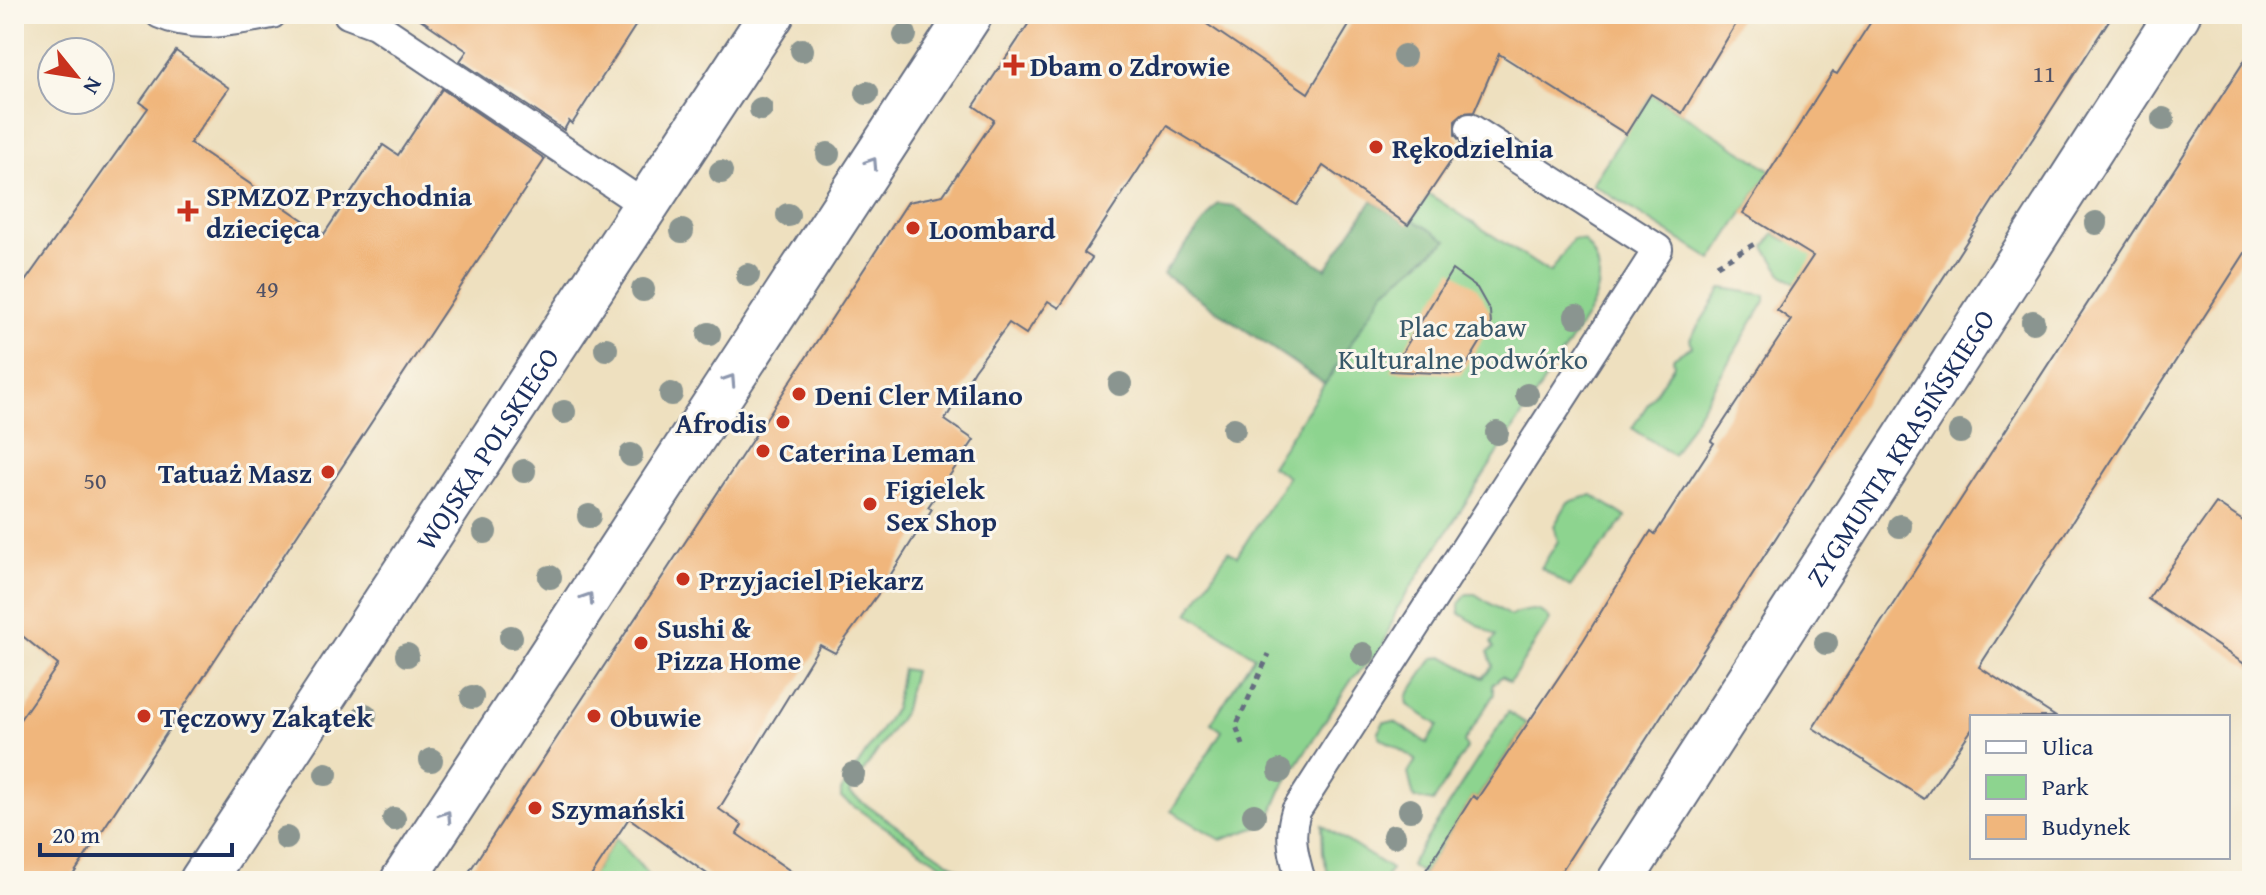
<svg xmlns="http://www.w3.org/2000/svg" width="2266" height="895" font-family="'Gentium Book Plus',serif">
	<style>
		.green { fill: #8dd48f; stroke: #548276; stroke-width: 2 }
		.forest { fill: #72b67a; stroke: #46726c; stroke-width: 2 }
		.building { fill: #f0b67c }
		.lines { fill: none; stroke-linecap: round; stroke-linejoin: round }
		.service-casing { stroke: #656d80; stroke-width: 32 }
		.minor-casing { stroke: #656d80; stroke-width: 48 }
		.tertiary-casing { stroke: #656d80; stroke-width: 48 }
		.path { stroke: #656d80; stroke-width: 5; stroke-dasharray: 6 6; stroke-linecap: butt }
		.service { stroke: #fff; stroke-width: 28 }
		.minor { stroke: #fff; stroke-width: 44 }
		.tertiary { stroke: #fff; stroke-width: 44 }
		.tree { fill: #8a9590 }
		.oneway { stroke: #8d97ae }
		.poi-dot { fill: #c8321e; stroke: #fbf7ec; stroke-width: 3 }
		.labels { text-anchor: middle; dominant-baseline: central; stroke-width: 6; stroke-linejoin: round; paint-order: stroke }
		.number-label { font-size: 24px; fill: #505166 }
		.poi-label { font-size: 28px; font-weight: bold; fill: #1b2f5e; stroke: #fbf7ec; text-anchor: start }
		.park-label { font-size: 28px; fill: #38586a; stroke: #fbf7ec }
		.street-label { font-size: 28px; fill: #1b2f5e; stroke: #fbf7ec }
	</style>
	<rect width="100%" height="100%" fill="#fbf7ec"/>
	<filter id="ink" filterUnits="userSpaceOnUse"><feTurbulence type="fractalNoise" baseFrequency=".0125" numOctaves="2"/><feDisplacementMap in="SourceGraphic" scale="16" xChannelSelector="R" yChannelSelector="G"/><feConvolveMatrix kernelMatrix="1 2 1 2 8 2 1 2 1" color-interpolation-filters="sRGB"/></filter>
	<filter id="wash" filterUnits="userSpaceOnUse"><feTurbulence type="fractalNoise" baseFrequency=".006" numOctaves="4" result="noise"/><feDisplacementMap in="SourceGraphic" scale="32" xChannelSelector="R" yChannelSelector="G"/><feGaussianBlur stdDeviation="1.8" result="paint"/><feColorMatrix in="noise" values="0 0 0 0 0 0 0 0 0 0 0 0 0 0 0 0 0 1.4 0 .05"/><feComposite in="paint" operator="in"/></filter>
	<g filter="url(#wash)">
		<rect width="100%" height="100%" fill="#eee0bf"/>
		<path class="green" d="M1651,94L1771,170L1712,260L1592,184Z
			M1429,194L1550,273L1573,239L1583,240C1606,264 1602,291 1586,317L1397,609L1382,648L1352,679L1283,786L1267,824L1221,840L1171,811L1222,731L1211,723L1254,656L1189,613L1228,551L1237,556L1288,477L1271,466L1385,290L1446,241L1412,219Z
			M1811,204L1849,228L1795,284L1783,275L1765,247L1774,234L1787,241Z
			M1722,288L1765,295V301L1673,455L1632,428L1674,365L1673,358L1692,346L1690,339Z
			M1592,495L1626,517L1570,587L1541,568L1558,541L1554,526L1568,502Z
			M1467,594H1475L1510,616C1525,610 1540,605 1550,620L1510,682L1502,676L1492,685L1494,694L1464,742L1467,748L1433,802L1414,798L1408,773L1416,760L1380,737L1378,732L1384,722H1395L1427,743L1438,725L1408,705L1407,697L1433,658L1445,657L1483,678L1493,666L1488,652L1494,648L1491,643L1496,636L1459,613V604Z
			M902,669L914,671L903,713L849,793L976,881H967L841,798V791L895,708Z
			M1508,712L1527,724L1477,799L1473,797L1423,874L1410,865Z
			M1322,825L1391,869L1383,881H1330L1323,853Z
			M616,838L651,878L649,881H588Z"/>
		<path class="forest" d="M1372,201L1407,224L1412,219L1447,240L1385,290L1325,384L1163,274L1218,204L1233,206L1326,269Z"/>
		<g id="blocks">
			<path class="building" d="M413,14H643L572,124L569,121L564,130L460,61L467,51Z
				M1035,14H1192L1308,93L1356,14H1742L1682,113L1651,94L1626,134L1499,54L1474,112L1463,113L1455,120V135L1461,142L1455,155L1408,225L1323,166L1297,205L1167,126L1084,253L1092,258L1059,308L1048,301L1026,334L1009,323L974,370L945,420L974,440L928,507L932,509L881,590L835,653L820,645L719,809L742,825L737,834L805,881H717L629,818L588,881H463L908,202L943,195L994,120L974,106Z
				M1876,14H2113L1555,881H1419L1473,796L1477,799L1583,641L1651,531L1655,534L1714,443L1711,441L1791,320L1777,310L1813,256L1743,213L1833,72L1837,74Z
				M2252,49V242L1979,667L2056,717H1972V729L1924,799L1813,728Z
				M176,51L229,88L190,143L324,234L383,145L398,155L442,89L545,159L69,881H14V728L58,665L14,629V297L148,108L140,102Z
				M1452,270L1477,288L1490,311L1491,325L1461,374L1391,371Z
				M2216,503L2252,527V669L2148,599Z"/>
		</g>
	</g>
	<g filter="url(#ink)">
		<use href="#blocks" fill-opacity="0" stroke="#656d80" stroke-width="2"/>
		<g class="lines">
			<g class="service-casing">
				<path id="service" d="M160,14C196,30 235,21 272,14
					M348,14L375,24L646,206
					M1301,881C1294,857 1288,836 1296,811L1658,249L1470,128"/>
			</g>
			<g class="minor-casing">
				<g id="minor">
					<path d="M403,881L970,14"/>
					<path id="s1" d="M1620,881L2178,14"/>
				</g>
			</g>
			<g class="tertiary-casing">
				<g id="tertiary">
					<path id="s2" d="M202,881L772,14"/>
				</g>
			</g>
			<path class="path" d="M1717,265L1756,243
				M1243,745L1236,726L1269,654"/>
			<use href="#service" class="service"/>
			<use href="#minor" class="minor"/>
			<use href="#tertiary" class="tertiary"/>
		</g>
		<g class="tree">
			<circle cx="905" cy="35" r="12"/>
			<circle cx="802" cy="50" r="12"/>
			<circle cx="1404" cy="56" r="12"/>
			<circle cx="867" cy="93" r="12"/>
			<circle cx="761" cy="109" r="12"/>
			<circle cx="2163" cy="119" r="12"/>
			<circle cx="828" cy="154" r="12"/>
			<circle cx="721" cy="172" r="12"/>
			<circle cx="788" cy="215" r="12"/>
			<circle cx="2096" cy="223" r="12"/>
			<circle cx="682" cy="231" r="12"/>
			<circle cx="748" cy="275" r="12"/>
			<circle cx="643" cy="290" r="12"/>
			<circle cx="1576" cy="316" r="12"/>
			<circle cx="2033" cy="322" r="12"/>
			<circle cx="709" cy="334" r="12"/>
			<circle cx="606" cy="349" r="12"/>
			<circle cx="1120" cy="384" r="12"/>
			<circle cx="671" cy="394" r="12"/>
			<circle cx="1527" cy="395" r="12"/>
			<circle cx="564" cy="412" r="12"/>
			<circle cx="1234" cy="429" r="12"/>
			<circle cx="1960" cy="432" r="12"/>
			<circle cx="1497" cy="433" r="12"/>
			<circle cx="631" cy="455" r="12"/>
			<circle cx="524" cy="471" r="12"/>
			<circle cx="589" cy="516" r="12"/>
			<circle cx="1900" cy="526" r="12"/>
			<circle cx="485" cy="532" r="12"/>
			<circle cx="550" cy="577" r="12"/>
			<circle cx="511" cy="637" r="12"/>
			<circle cx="1826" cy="643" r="12"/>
			<circle cx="1363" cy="654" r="12"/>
			<circle cx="407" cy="655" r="12"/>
			<circle cx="472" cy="697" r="12"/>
			<circle cx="365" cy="715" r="12"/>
			<circle cx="431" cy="760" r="12"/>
			<circle cx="1280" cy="771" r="12"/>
			<circle cx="326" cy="774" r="12"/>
			<circle cx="853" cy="774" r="12"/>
			<circle cx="1410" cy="810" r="12"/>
			<circle cx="1254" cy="815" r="12"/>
			<circle cx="394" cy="819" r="12"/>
			<circle cx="1394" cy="836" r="12"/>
			<circle cx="286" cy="838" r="12"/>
		</g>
		<defs><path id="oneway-chevron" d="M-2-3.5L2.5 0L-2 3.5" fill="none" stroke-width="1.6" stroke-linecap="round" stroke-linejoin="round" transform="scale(2)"/></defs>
		<g class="oneway">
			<use href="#oneway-chevron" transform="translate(872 163) rotate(-57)"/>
			<use href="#oneway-chevron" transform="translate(730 380) rotate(-57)"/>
			<use href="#oneway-chevron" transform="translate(588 598) rotate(-57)"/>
			<use href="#oneway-chevron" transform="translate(446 816) rotate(-57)"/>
		</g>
	</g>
	<g class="poi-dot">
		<path d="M1010 53h8v8h8v8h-8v8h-8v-8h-8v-8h8z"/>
		<circle cx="1376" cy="147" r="8"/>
		<path d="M184 199h8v8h8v8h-8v8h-8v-8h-8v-8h8z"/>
		<circle cx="913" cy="228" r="8"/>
		<circle cx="799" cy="394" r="8"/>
		<circle cx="783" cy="422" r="8"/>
		<circle cx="763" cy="451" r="8"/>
		<circle cx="328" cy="472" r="8"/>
		<circle cx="870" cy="504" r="8"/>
		<circle cx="683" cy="579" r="8"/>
		<circle cx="641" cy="643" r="8"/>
		<circle cx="144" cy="716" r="8"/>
		<circle cx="594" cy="716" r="8"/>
		<circle cx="535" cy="808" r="8"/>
	</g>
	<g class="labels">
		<g class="number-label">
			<text x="2044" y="73">11</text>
			<text x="267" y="288">49</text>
			<text x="95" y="480">50</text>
		</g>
		<g class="poi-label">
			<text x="1030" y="65">Dbam o Zdrowie</text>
			<text x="1392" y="147">Rękodzielnia</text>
			<text x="206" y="195">SPMZOZ Przychodnia<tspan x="206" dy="32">dziecięca</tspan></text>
			<text x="929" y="228">Loombard</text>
			<text x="815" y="394">Deni Cler Milano</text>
			<text x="767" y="422" text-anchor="end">Afrodis</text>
			<text x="779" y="451">Caterina Leman</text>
			<text x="312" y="472" text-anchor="end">Tatuaż Masz</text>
			<text x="886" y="488">Figielek<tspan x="886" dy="32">Sex Shop</tspan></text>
			<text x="699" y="579">Przyjaciel Piekarz</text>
			<text x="657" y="627">Sushi &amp;<tspan x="657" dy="32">Pizza Home</tspan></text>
			<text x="160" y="716">Tęczowy Zakątek</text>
			<text x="610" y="716">Obuwie</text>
			<text x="551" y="808">Szymański</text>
		</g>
		<g class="park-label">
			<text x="1463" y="326">Plac zabaw<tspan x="1463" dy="32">Kulturalne podwórko</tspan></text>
		</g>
		<g class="street-label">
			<text stroke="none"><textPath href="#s2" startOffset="518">WOJSKA POLSKIEGO</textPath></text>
			<text stroke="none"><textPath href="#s1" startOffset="516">ZYGMUNTA KRASIŃSKIEGO</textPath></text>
		</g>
	</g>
	<rect width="2266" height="895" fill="none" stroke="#fbf7ec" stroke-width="48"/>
	<rect x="1970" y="715" width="260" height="144" fill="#fbf7ec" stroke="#a1a7b3" stroke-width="2"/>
	<rect x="1986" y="741" width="40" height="12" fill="#ffffff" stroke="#a1a7b3" stroke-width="2"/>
	<text x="2042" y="755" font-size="24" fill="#1b2f5e">Ulica</text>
	<rect x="1986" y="775" width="40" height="24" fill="#8dd48f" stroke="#a1a7b3" stroke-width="2"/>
	<text x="2042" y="795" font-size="24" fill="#1b2f5e">Park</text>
	<rect x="1986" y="815" width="40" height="24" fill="#f0b67c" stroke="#a1a7b3" stroke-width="2"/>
	<text x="2042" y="835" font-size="24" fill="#1b2f5e">Budynek</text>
	<g transform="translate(76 76) rotate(120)"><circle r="38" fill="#fbf7ec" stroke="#a1a7b3" stroke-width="2"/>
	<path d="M0-6L14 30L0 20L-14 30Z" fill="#c8321e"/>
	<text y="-12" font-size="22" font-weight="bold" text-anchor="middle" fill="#1b2f5e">N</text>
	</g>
	<path d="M40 843v12h192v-12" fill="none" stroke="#1b2f5e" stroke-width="4"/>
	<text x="52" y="843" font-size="24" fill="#1b2f5e" stroke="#fbf7ec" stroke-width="6" paint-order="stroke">20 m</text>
</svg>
